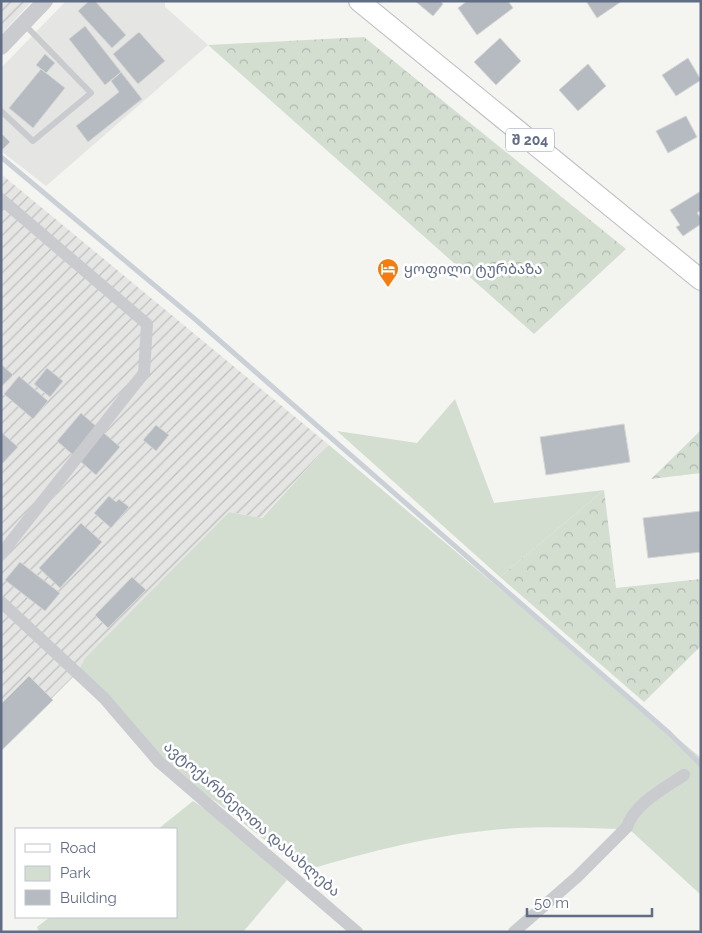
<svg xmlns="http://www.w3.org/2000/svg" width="702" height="933" font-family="Raleway,'Noto Sans Georgian',sans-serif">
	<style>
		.built { fill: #e5e6e4 }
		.industrial { fill: url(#industrial-furrows) }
		.green { fill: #d3ded1 }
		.forest { fill: url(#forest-crowns) }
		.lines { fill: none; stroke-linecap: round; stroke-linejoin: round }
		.stream { stroke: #cbd0d7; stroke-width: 5 }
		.building { fill: #b6bac1; stroke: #d6d6d4 }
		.primary-casing { stroke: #bbbdc2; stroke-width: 22 }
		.service { stroke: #c9cbcf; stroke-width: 6 }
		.minor { stroke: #c9cbcf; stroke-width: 12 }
		.tertiary { stroke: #c9cbcf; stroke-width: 16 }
		.primary { stroke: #fff; stroke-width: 20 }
		.labels { text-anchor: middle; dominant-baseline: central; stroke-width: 5; stroke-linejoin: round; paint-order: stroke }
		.shield { fill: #fff; stroke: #9098aa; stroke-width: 1 }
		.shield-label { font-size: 14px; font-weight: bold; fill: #616c85 }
		.poi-label { font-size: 15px; fill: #616c85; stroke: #fff; text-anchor: start }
		.street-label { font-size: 15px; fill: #616c85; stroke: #fff }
	</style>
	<defs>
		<pattern id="industrial-furrows" width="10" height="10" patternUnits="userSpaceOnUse" patternTransform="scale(1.25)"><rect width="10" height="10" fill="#e5e6e4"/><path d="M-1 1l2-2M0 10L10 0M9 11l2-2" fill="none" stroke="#bdbebe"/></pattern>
		<pattern id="forest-crowns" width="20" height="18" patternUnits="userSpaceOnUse" patternTransform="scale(1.25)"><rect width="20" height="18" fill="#d3ded1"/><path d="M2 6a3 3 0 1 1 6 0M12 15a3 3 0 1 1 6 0" fill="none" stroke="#afb8af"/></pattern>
	</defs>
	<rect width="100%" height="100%" fill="#f4f5f1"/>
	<path class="built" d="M66,1H165V7L208,45L46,186L1,151V68Z"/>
	<path class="industrial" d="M1,1H32L1,35Z
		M1,174L329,445L261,518L229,512L85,658L77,673L1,749Z"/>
	<path class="green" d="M455,399L494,503L604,490L500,577L337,431L417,443Z
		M329,445L701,758V895L629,829C593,829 555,826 519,828C445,832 374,850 304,871L219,804L159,762L77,673L85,658L229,512L262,518Z
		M193,801L212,813L287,880L243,932H39L37,927L50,917H176V829H158Z"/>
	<path class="forest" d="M364,37L626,249L534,334L208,45Z
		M701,430V473L651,479Z
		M604,490L616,588L701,579V646L644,702L500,577Z"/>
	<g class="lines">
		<path class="stream" d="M1,157L196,320L669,733L701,765"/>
	</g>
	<path class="building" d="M89,1H95L126,35L112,48L78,11Z
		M415,1H440L443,4L433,16Z
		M467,1H508L513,8L477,35L458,8Z
		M586,1H622L597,18Z
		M85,26L121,72L105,85L69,39Z
		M139,32L165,61L138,84L113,54Z
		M500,38L521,61L496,85L474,62Z
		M45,54L55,63L46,73L36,65Z
		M688,58L701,80L676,96L662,75Z
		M588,64L606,86L578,111L559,90Z
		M41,69L65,88L33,128L9,108Z
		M121,72L142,99L88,142L76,126L119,92L111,81Z
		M686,116L697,137L668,153L656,131Z
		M1,133L10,142L1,151Z
		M701,191V210L697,213L701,218V224L683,236L676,227L680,225L670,210Z
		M1,364L13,375L1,387Z
		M47,368L63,381L50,397L34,384Z
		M19,376L48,401L33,419L4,394Z
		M81,413L120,447L96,475L57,441Z
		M624,424L630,462L546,475L540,437Z
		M156,425L169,435L156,451L143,440Z
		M1,432L18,447L1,465Z
		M109,496L116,502L119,499L129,507L111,528L94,513Z
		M701,511V552L648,558L643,518Z
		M81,523L102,542L60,588L39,568Z
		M20,562L60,593L45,611L5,580Z
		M132,577L146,590L108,628L95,615Z
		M29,676L53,700L1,751V704Z"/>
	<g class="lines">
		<g class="primary-casing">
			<path id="primary" d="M359,1L701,280"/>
		</g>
		<path class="service" d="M1,111L33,141L91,93L24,24"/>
		<path class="minor" d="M1,199L147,324L144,373L1,554
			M1,602L104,698L159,762L357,932
			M514,932L577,877L627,827C634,804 665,788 684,775"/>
		<path class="tertiary" d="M1,47L45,1"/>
		<use href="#primary" class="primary"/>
	</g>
	<defs>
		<g id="hotel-pin" transform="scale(1.125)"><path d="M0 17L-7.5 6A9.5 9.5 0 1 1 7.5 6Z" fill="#f47d12" stroke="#fff"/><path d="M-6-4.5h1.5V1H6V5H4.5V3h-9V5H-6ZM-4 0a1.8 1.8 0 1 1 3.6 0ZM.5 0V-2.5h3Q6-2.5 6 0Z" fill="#fff"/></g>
	</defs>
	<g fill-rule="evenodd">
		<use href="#hotel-pin" x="388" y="269"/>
	</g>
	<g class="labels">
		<rect class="shield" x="506" y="128.5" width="48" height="23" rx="4"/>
		<g class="shield-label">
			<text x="530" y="140">შ 204</text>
		</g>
		<g class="poi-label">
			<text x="404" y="269">ყოფილი ტურბაზა</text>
		</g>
		<g class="street-label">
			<text transform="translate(252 819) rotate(41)">ავტოქარხნელთა დასახლება</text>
		</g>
	</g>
	<rect width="702" height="933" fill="none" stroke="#616c85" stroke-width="5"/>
	<rect x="15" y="828" width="162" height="90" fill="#ffffff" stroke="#c0c4ce"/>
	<rect x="25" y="844" width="25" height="8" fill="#ffffff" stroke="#c0c4ce"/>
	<text x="60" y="853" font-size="15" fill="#616c85">Road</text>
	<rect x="25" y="866" width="25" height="15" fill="#d3ded1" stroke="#c0c4ce"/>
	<text x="60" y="878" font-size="15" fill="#616c85">Park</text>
	<rect x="25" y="890" width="25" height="15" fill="#b6bac1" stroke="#c0c4ce"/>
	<text x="60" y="903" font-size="15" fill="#616c85">Building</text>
	<path d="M527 908v8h125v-8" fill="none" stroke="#616c85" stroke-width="2.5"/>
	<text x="534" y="908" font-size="15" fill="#616c85" stroke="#ffffff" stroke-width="4" paint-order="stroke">50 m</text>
</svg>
